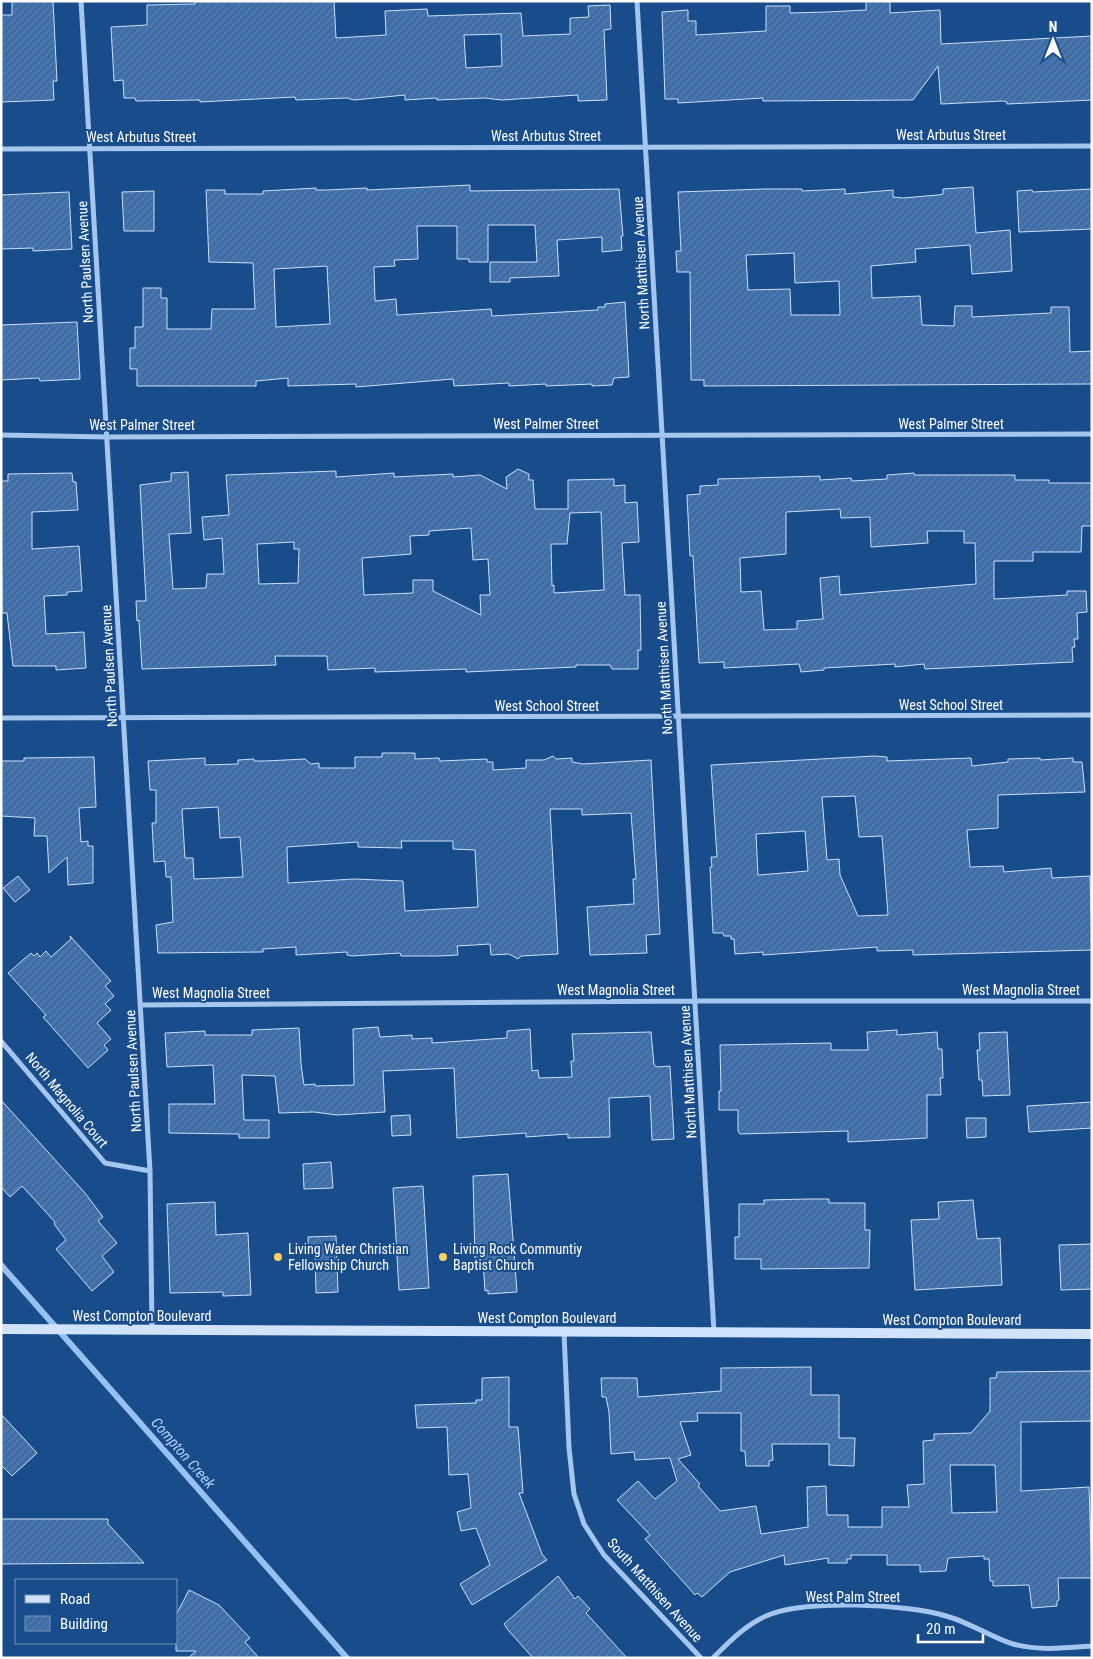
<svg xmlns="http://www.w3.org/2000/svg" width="1093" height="1659" font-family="'Roboto Condensed',sans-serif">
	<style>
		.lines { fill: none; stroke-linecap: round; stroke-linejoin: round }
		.stream { stroke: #97c1f0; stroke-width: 6 }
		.building { fill: url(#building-hatch); stroke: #cae0fa; fill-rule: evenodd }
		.minor { stroke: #a4c6ee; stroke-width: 5 }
		.secondary { stroke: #d1e3fa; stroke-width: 10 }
		.poi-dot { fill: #ffd061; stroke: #194c8b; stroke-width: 2 }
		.labels { text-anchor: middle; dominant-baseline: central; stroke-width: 4; stroke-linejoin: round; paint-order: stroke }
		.street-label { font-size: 14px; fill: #fff; stroke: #194c8b }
		.poi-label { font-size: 14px; fill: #fff; stroke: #194c8b; text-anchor: start }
		.water-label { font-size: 15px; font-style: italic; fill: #b0d0f5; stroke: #194c8b }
	</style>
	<defs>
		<pattern id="building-hatch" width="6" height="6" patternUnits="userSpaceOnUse" patternTransform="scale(1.25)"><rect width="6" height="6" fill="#4276b4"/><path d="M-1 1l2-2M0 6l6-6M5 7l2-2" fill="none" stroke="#476180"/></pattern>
	</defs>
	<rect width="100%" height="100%" fill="#194c8b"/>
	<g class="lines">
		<path class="stream" d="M1,1265L347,1658"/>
	</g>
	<path class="building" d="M12,1H53L57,81H53L54,100L1,102V15H12Z
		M195,1H334L336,38L386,35L385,11L427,9L428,16L521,13L523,36L570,34V18L589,17L588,6L610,5L611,29L604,30L607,100L578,101V95L502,100L484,98L437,100V98L405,100V95L354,100L347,98L296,100L295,97L200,102V100L136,101L135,98H124L123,80L114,81L111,27L147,25V5L195,4ZM501,34L502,66L466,68L464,35Z
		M866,1H890V13L940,10L941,44L1092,36V100L1007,104V102L1003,101L941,104L938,66L913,100L763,101V98L678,103V99H665L662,12L688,10V21H696V35L766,31V6H790V13L826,12L866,10Z
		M470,185V191L619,189L623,236H621L622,250L602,252V237L557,240L559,276L510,278V282H490V262H537L535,225H488V262H469V259H457V226H417L418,259L394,260L395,266L374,267L375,301L396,299L397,315L491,309L492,316L598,310V307H605V304L625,302L629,377L614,378L612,385L592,386V384L546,386V384L509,386V383L454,386L453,379L356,387V384L288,386V378L256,381V386H137V369H130V348H135V327H143V288H161V298H167V329H211L212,309H255L253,263L209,262L206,190H225V194H263V191L316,188V190H327L367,188V190ZM327,266L330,324L276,327L274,269Z
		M973,187L976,233L1010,230L1012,271L972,274L970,245L915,249L916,262L871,266L872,298L920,296L922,325L954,326L955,306H972V317L1051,313V307H1069L1070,352L1092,351V384L704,386V380H691L690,272H677L676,251H681L678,192L764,189H802V191L845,189V194L893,190V197L903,198L938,195L943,194V189ZM794,253L795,283L839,281L840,315H791L790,289L748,290L746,255Z
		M1092,189V229L1019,232L1017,191L1032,190L1033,192Z
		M154,191V231H124L122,192Z
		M69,192L72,249L33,251V248L1,249V195Z
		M77,322L80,379L40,381L39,378L1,380V325Z
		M518,469L529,474V480H533L535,509H568V480L614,479V486L625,485V503L637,502L639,542L622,543L625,595H640L641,650H638V669H612L610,665H576V667L466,672V669L375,672V668L328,670L327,656H275L276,665L142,669L139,620L137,621L136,601H146L140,485L171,481V473L188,472L191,533L169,534L173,589L206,588L207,574H224L222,538L204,540L202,517L229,515L226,475L336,471V477L394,473V477L453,474V477L480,475L507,489L506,477ZM601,512L604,590L554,593V585L552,586L551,544H567L570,513ZM471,528L473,560L488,559L490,595H480L481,615L433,591V580H413V593L364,595L362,558L411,554L410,536L429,535V531ZM294,542V549H299L298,583L259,584L257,544Z
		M72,473L73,482H76L78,510L32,512V549L79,546L82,591L67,592V595L44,596L46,634L84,632L86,668L56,670V666H13L7,613H2L1,481H8V474Z
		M914,473V475H1015V480H1049V483H1092V526H1082L1081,552H1033V561H994V599L1067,595V591H1086L1087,612L1077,613L1078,639H1074L1075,647H1072L1073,662L925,669L924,664L895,667V664L824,668V670L801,672L799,664L724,668V662L699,663L693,556H690L687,495L700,494V486L718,485V479L820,476V480L851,478L852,481L887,479V475ZM840,509L841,518L870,517L871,547L928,543L927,531H964V543H975L976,584L840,595L839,576L820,578L823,619L797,621V629L764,630L761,591L741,592L740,558L786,554V512Z
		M382,753H415V759L439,758L440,761L487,759V762H493V770L526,768V760H544L553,756L556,759L572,758V762L583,764L651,760L660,934L646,935L647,953L590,955L587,907L634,904L633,879H636L631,813L582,815V809H550L558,954L521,956L518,959L509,954L491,955L490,944L457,946L458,955L438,956H401L400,953L352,956L347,955V952L296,955V947L263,949V952L158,953L156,925L173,922L171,877H166L165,861L154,862L152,823H156V790H150L148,761L205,758V765L238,764V760L254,759V761H265L305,759L311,764L319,763V768H355V757H382ZM218,807L220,838L240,837L243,877L194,879L193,858H185L182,809ZM401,841H453V849L475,850L478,907L405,911L403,881L354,879L288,883L287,847L358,842V847L402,848Z
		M875,756L887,757V761L971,758L972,766L1008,762V759L1040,758V760L1073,758V762H1082L1085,792L998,795V828L967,830L970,867L1003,866L1004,872L1051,868L1052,878L1090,876L1092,950L913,955V950L877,951V947L763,955V952L735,954L734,939H731V936H724L723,933H713L710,867H712L711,857H717L711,765ZM855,796L859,837L882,836L888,915L858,916L840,875L839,859L827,860L822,797ZM805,831L808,871L758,875L756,834Z
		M94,757L96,807L79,808L81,842L88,841V846H93V883L68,885L67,857L49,873L47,836H34L35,818L1,816V761H24V758Z
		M18,876L30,890L15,902L3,888Z
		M70,936L111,981L105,986L114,996L105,1004L111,1010L97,1023L111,1039L104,1045L108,1050L88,1068L43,1017L46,1015L8,973L31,953L34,956L37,953L40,957L46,951L51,957L71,939Z
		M378,1027L380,1037L412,1035V1039L432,1038V1043L507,1038V1031L530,1029L532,1071L538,1070L539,1078L572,1077L571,1061H574L572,1034L651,1032L654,1065L657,1067L670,1066L674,1139L652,1140L650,1096L609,1098L610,1137L568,1138V1134L526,1137V1133L457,1138L454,1068L383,1071L385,1112L337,1115L314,1112L279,1113L275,1076L242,1075L244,1120H269V1138H239V1134L169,1133V1104H215L213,1065L167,1067L165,1033L205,1031V1035H252V1030L299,1028L301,1064L304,1085L315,1084V1086L354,1085L353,1029Z
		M897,1030V1035L937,1032L938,1049H942L943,1078H940L941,1095H927V1138L848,1142V1131L740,1134L738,1131V1110H719V1091H721L720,1045L831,1043V1050H868L867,1032Z
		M1007,1032L1010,1095L983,1096L982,1080H979L977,1050H980L979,1033Z
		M1,1100L85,1193L103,1217L98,1221L117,1243L102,1256L114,1272L92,1291L56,1249L66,1240L54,1224L55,1222L22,1186L10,1197L1,1187Z
		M1092,1102V1128L1029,1132L1027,1106Z
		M410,1115L411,1135L392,1136L391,1116Z
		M966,1118H986V1137L967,1138Z
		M331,1162L333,1188L304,1189L303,1164Z
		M508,1174L517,1292L488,1294V1290L485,1291L483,1261H475L473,1176Z
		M423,1186L429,1288L399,1290L393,1188Z
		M809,1199H829V1203H865V1230H870L869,1268L761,1269V1259H735V1237H739V1204H764V1200Z
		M973,1200L977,1239L1000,1238L1002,1285L915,1290L911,1220L939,1219L938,1202Z
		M215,1202L216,1235L248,1233L251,1295L223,1296V1292L170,1293L167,1204Z
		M336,1236L338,1292L316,1293L315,1254H308V1237Z
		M1092,1244V1289L1061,1290L1059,1245Z
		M811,1367V1395H839V1438H855L854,1466L829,1465V1444H772L773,1460L769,1461V1466H746L745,1451H741V1413H697L698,1421L680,1422L691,1455L678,1459L700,1484L698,1486L720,1511L756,1506L761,1534L808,1527L807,1487L826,1486L827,1515H848V1527H882V1507H909L907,1485L924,1484L923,1441L934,1440V1434L971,1433L990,1411V1378H996L997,1372L1092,1371V1421L1021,1422V1491L1089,1487L1092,1578H1058L1059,1600L1057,1601V1606L1032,1608L1029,1585L993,1586V1581H990L989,1559H984V1556L948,1558L946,1571L920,1572V1565H887V1555H851V1559H847V1563H828V1558L785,1565L784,1555L730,1572L702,1597L697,1593L695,1595L645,1539L650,1535L617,1500L638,1481L655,1499L677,1481L670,1458L635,1460L634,1452L611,1454L609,1412L606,1397H602L601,1378H637L638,1397L721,1391V1368ZM950,1465H995L997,1512L952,1513Z
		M509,1377V1427H518L523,1493H519L542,1554L547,1560L472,1605L460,1584L490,1565L476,1528L461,1531L457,1512L471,1508L468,1474L449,1475L447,1427L417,1428L415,1405L476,1403V1400H482V1378Z
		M1,1414L37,1453L12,1476L1,1465Z
		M1,1519H108V1524L144,1563L1,1564Z
		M558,1576L575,1599L578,1596L590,1609L586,1613L627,1658H533L508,1630L504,1624Z
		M189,1590L219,1605L250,1638L245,1642L259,1658H188L196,1651H176V1615Z"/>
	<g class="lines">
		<path class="minor" d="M81,1L150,1171L152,1330
			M637,1L714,1332
			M1,149L1092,146
			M1,435L107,437L1092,434
			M1,718L1092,715
			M140,1005L695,1001H1092
			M1,1041L105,1163L150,1171
			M564,1332L569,1448L574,1494L584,1524L604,1555L701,1658
			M713,1658C729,1642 745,1625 766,1616C805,1599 906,1604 946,1616C969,1622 992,1638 1013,1644C1039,1651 1065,1648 1092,1646"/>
		<path class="secondary" d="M1,1329L1092,1334"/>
	</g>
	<g class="poi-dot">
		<circle cx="278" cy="1257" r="5"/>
		<circle cx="443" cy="1257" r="5"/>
	</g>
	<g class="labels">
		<g class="street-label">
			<text x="951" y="135">West Arbutus Street</text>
			<text x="546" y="136">West Arbutus Street</text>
			<text x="141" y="137">West Arbutus Street</text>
			<text transform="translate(85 262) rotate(-93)">North Paulsen Avenue</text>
			<text transform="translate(641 263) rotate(-93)">North Matthisen Avenue</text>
			<text x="546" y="424">West Palmer Street</text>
			<text x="951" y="424">West Palmer Street</text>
			<text x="142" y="425">West Palmer Street</text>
			<text transform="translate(109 666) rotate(-93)">North Paulsen Avenue</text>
			<text transform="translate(664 668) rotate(-93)">North Matthisen Avenue</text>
			<text x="951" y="705">West School Street</text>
			<text x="547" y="706">West School Street</text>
			<text x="616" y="990">West Magnolia Street</text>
			<text x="1021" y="990">West Magnolia Street</text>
			<text x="211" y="993">West Magnolia Street</text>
			<text transform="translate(133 1071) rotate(-93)">North Paulsen Avenue</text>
			<text transform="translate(688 1072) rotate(-93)">North Matthisen Avenue</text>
			<text transform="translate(67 1100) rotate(50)">North Magnolia Court</text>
			<text x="142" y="1316">West Compton Boulevard</text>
			<text x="547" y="1318">West Compton Boulevard</text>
			<text x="952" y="1320">West Compton Boulevard</text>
			<text transform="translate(655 1590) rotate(48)">South Matthisen Avenue</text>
			<text x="853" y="1597">West Palm Street</text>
		</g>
		<g class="poi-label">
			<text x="288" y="1249">Living Water Christian<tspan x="288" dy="16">Fellowship Church</tspan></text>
			<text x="453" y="1249">Living Rock Communtiy<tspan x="453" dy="16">Baptist Church</tspan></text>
		</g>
		<g class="water-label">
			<text transform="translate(183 1453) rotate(49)">Compton Creek</text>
		</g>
	</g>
	<rect width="1093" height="1659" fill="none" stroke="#ffffff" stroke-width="5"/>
	<rect x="15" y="1579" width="162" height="65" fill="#194c8b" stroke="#7594b9"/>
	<rect x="25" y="1595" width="25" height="8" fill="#d1e3fa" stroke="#7594b9"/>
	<text x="60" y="1604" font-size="15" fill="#ffffff">Road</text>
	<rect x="25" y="1616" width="25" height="15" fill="url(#building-hatch)" stroke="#7594b9"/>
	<text x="60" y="1629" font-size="15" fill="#ffffff">Building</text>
	<g transform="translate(1053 40)" stroke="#194c8b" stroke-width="4" paint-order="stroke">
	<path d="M0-4L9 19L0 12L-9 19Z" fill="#ffffff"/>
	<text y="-8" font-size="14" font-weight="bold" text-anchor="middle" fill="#ffffff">N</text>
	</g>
	<path d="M918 1634v8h65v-8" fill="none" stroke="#ffffff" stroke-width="2.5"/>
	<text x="926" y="1634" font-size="15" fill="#ffffff" stroke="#194c8b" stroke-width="4" paint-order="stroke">20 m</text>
</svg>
